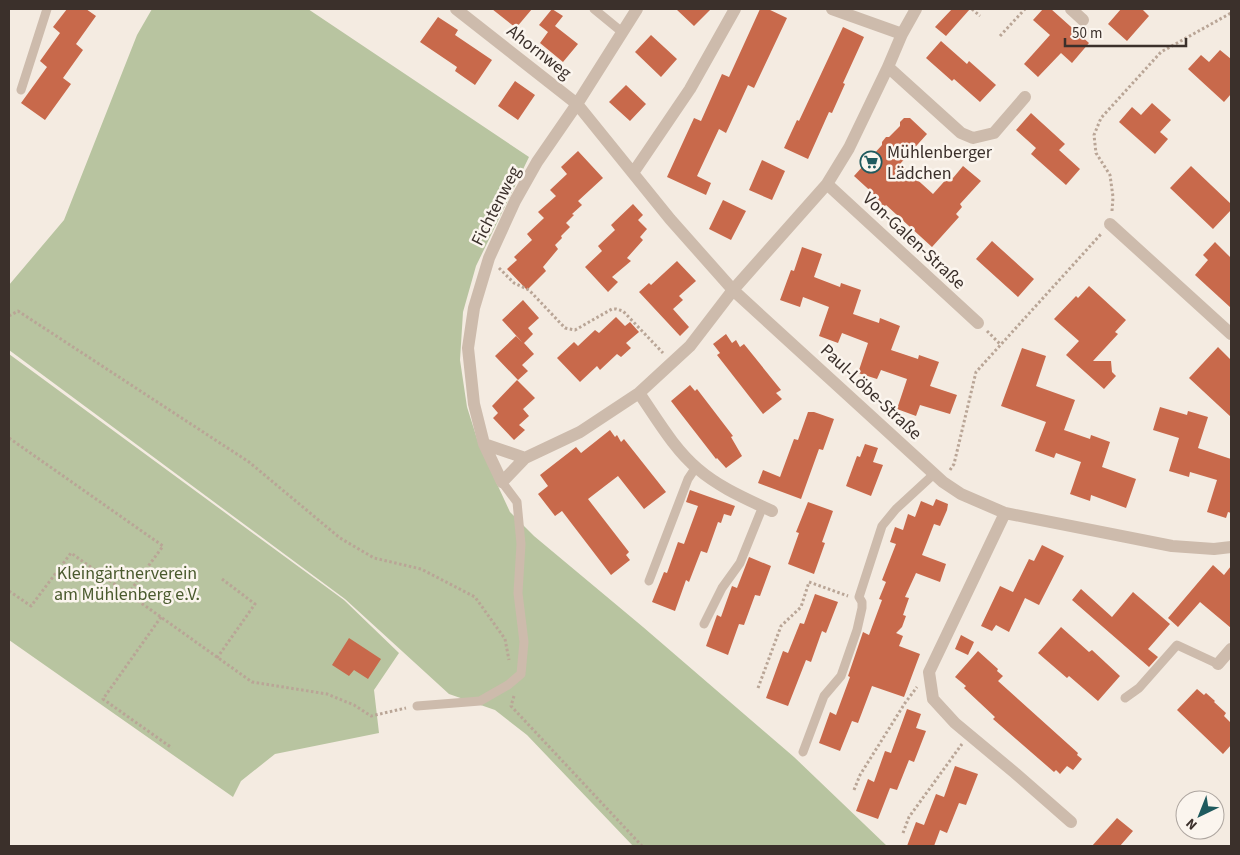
<svg xmlns="http://www.w3.org/2000/svg" width="1240" height="855" font-family="'Source Sans 3',sans-serif">
	<style>
		.green { fill: #b8c4a0 }
		.building { fill: #c8694b }
		.lines { fill: none; stroke-linecap: round; stroke-linejoin: round }
		.path { stroke: #b9a596; stroke-width: 3; stroke-dasharray: 2.5 2.5; stroke-linecap: butt }
		.service { stroke: #cdbbac; stroke-width: 9 }
		.minor { stroke: #cdbbac; stroke-width: 12 }
		.labels { text-anchor: middle; dominant-baseline: central; stroke-width: 5; stroke-linejoin: round; paint-order: stroke }
		.street-label { font-size: 18px; fill: #3b302b; stroke: #fbf5ee }
		.poi-label { font-size: 18px; fill: #3b302b; stroke: #fbf5ee; text-anchor: start }
		.park-label { font-size: 18px; fill: #4a5a2e; stroke: #fbf5ee }
	</style>
	<rect width="100%" height="100%" fill="#f4ebe1"/>
	<path class="green" d="M152,9H308L529,157L476,266L463,312L460,360L467,407L479,445L510,512L534,536L643,627L794,757L887,846H633L527,735L495,710L449,694L345,599L9,350V285L64,220L137,35Z
		M9,354L344,600L399,653L374,690L379,733L275,754L241,781L233,797L9,640Z"/>
	<path class="building" d="M67,9H86L96,16L76,44L83,50L63,78L71,84L45,120L21,103L47,67L40,61L60,33L53,27Z
		M492,9H532L516,28Z
		M552,9L563,16L555,26L578,44L563,62L540,43L548,32L539,25Z
		M676,9H711L694,26Z
		M760,9H768L787,18L754,88L748,85L726,133L719,129L697,176L711,183L706,195L667,177L694,118L701,121L722,74L729,77Z
		M952,9H970L946,36L935,27Z
		M1043,9H1051L1089,43L1072,63L1061,53L1038,77L1024,64L1050,35L1033,20Z
		M1121,9H1142L1149,16L1127,41L1108,24Z
		M438,17L458,30L455,35L492,60L475,85L455,71L457,67L420,42Z
		M843,27L864,37L843,83L845,84L832,113L829,112L808,159L784,148L797,120L799,121Z
		M651,35L677,59L661,77L635,52Z
		M941,41L967,64L969,61L996,85L980,102L954,79L952,81L926,58Z
		M1220,50L1231,59V94L1224,102L1188,69L1201,55L1209,62Z
		M515,81L535,95L518,120L498,106Z
		M626,85L646,104L630,121L609,102Z
		M1152,103L1171,120L1160,132L1168,139L1155,154L1119,122L1132,107L1141,115Z
		M1031,113L1065,144L1059,150L1080,169L1066,185L1031,154L1036,148L1016,130Z
		M904,118H910L927,134L900,164L933,194L950,175L953,178L963,166L981,181L960,204L962,207L956,214L959,217L932,247L886,205L881,210L872,202L877,197L854,176L882,145V142L886,137H889L900,126V122Z
		M578,151L603,178L578,201L582,205L572,214L574,215L566,223L570,227L561,236L562,238L555,245L558,249L543,267L546,271L527,290L507,269L517,260L514,257L532,240L527,234L544,218L538,212L556,196L550,190L567,174L561,167Z
		M762,160L785,171L772,200L749,190Z
		M1191,166L1231,204V210L1213,229L1170,188Z
		M723,200L746,211L731,240L709,229Z
		M633,204L643,215L638,220L647,229L640,237L643,240L627,258L631,261L612,277L618,282L608,292L585,267L602,251L598,246L615,230L611,225Z
		M992,241L1034,279L1018,297L976,259Z
		M1215,242L1231,258V308L1195,275L1208,260L1203,255Z
		M802,247L822,254L814,277L840,287L841,283L861,290L853,314L879,323L880,318L900,326L891,350L918,359L919,355L939,362L930,386L957,395L950,414L920,405L916,416L897,409L907,379L881,370L877,379L858,373L868,343L842,333L838,343L819,336L829,307L803,297L800,307L780,300L791,270L794,271Z
		M677,261L696,281L679,296L683,300L673,309L689,327L680,336L639,292L649,283L651,285Z
		M1089,286L1126,320L1115,332L1118,334L1093,361H1111L1112,372L1116,376L1104,389L1066,355L1079,341L1054,319L1076,296L1078,298Z
		M523,300L539,318L528,328L533,334L524,343L534,354L522,365L528,371L518,380L495,356L516,336L522,342L502,320Z
		M616,317L625,326L630,322L639,332L626,343L631,348L621,357L617,354L600,370L597,366L580,382L557,358L574,342L578,346L595,330L599,333Z
		M726,334L732,343L736,340L740,347L744,344L781,390L776,393L782,399L763,414L717,355L720,353L713,344Z
		M1218,347L1231,360V417L1189,378Z
		M1022,348L1046,356L1036,386L1075,400L1064,430L1090,439L1091,435L1110,442L1102,467L1136,479L1126,508L1091,495L1090,501L1070,494L1081,462L1056,453L1054,458L1035,451L1046,422L1001,406Z
		M517,380L535,398L523,409L529,416L519,425L525,430L514,440L493,418L498,413L492,406Z
		M690,385L695,391L697,389L733,436L731,437L742,456L726,468L717,458L716,459L671,401Z
		M1160,407L1187,415L1188,411L1208,417L1198,448L1231,459V513L1228,512L1226,518L1207,512L1217,480L1190,472L1189,477L1169,471L1179,438L1153,430Z
		M808,412H814L834,419L823,450L819,449L801,499L758,483L763,470L780,477L794,439L798,440Z
		M610,430L615,437L617,435L621,442L624,439L666,492L644,509L618,476L588,499L629,552L626,555L630,560L611,575L562,511L555,516L538,494L548,486L540,475L576,447L581,453Z
		M865,444L878,448L873,462L883,465L871,496L846,486L857,456L860,457Z
		M690,490L735,506L731,516L724,514L721,523L718,522L707,553L701,551L689,582L686,580L675,611L652,602L664,572L667,573L678,542L684,544L698,506L686,502Z
		M936,499L948,504L947,510L940,526L934,524L922,555L946,564L940,582L916,573L905,597L909,598L903,615L906,616L902,627L896,633L903,636L899,646L920,654L904,697L872,686L858,723L852,721L840,751L819,743L830,712L836,715L850,677L848,676L863,632L869,635L882,600L879,599L886,582L882,580L896,544L890,542L895,527L903,530L908,514L915,517L921,501L933,506Z
		M808,502L833,511L822,542L825,543L814,574L788,564L799,533L796,532Z
		M1042,545L1064,556L1039,605L1025,598L1009,632L996,625L992,631L981,626L1000,586L1013,592L1029,559L1034,561Z
		M749,557L771,566L760,596L755,595L744,625L739,624L728,655L706,646L717,615L721,617L732,586L737,588Z
		M1213,565L1224,575L1231,566V628L1200,602L1178,627L1168,618Z
		M1081,589L1112,617L1133,592L1170,624L1148,649L1158,657L1149,667L1072,600Z
		M815,594L838,602L826,633L822,631L811,662L806,660L788,706L766,698L783,651L788,653L800,623L804,624Z
		M1061,627L1089,652L1092,650L1120,676L1098,701L1069,676L1067,678L1038,653Z
		M961,635L974,642L968,655L955,649Z
		M349,638L381,659L368,679L354,670L349,676L332,665Z
		M978,651L998,669L997,671L1003,676L998,681L1078,753L1077,755L1082,759L1073,770L1067,766L1060,774L1056,770L1054,772L993,719L995,717L964,688L966,686L955,677Z
		M1197,689L1204,695L1206,693L1215,701L1214,702L1226,713L1224,716L1231,723V745L1223,754L1177,710Z
		M907,709L921,714L916,728L926,731L914,762L909,760L897,790L890,788L878,819L856,811L868,779L874,782L885,751L891,753Z
		M955,766L978,774L966,805L959,803L947,833L940,830L934,846H907L916,822L924,825L936,794L944,797Z
		M1117,818L1133,831L1120,846H1092Z"/>
	<g class="lines">
		<path class="path" d="M972,9L980,16
			M1000,36L1025,9
			M1112,211L1113,197L1110,175L1096,153L1094,135L1101,118L1161,52L1231,13
			M499,268L514,283L529,290L565,328L575,330L612,309H616L623,311L663,353
			M9,316L18,311L249,462L340,538L374,558L421,569L475,597L505,639L509,660
			M987,331L1001,345
			M9,438L163,546L128,594
			M950,470L954,464L976,372L1101,234
			M9,591L31,606L71,553L252,682L327,694L354,705L371,716L406,708
			M161,617L103,699L172,748
			M217,658L255,604L222,579
			M758,688L781,626L801,607L809,582L848,596
			M514,696L511,706L642,846
			M854,790L860,775L905,703L917,687
			M903,833L909,817L962,744"/>
		<path class="service" d="M594,9L622,32
			M21,90L47,9
			M649,581L688,479L696,467
			M704,624L722,588L740,563L763,506
			M1125,698L1139,688L1177,645L1218,664
			M417,706L480,701L508,685L521,674L524,642L518,593L521,544L517,502L502,482
			M803,752L824,696L841,676L857,630L862,608V602L859,597L882,526L896,509L934,474"/>
		<path class="minor" d="M456,9L577,104L670,219L733,290L943,482L961,494L1005,513L1172,546L1214,549L1231,547
			M637,9L577,104L537,162L515,201L489,258L474,308L468,348L474,404L484,444L502,482L525,458L580,432L639,393L690,346L733,290L827,184L849,148L888,67L902,34L916,9
			M832,9L902,34
			M1071,9L1083,20
			M888,67L961,133L973,138L994,133L1025,97
			M633,173L690,89L735,9
			M827,184L978,323
			M1110,224L1231,334
			M639,393C657,419 674,449 698,469C720,488 747,499 772,511
			M484,444L525,458
			M1005,513L929,672L933,699L955,723L1015,773L1071,822
			M1218,664L1231,649"/>
	</g>
	<defs>
		<g id="supermarket-ring" transform="scale(1.125)"><circle r="9.5" fill="#fbf5ee" stroke="#1f5a5e" stroke-width="1.5"/><path d="M-6-5.5h2.5l.6 2H6L4.5 2H-2.5L-4.4-4H-6ZM-1.5 3.2a1.3 1.3 0 1 0 .1 0ZM3 3.2a1.3 1.3 0 1 0 .1 0Z" fill="#1f5a5e"/></g>
	</defs>
	<g fill-rule="evenodd">
		<use href="#supermarket-ring" x="871" y="162"/>
	</g>
	<g class="labels">
		<g class="street-label">
			<text transform="translate(539 52) rotate(38)">Ahornweg</text>
			<text transform="translate(496 206) rotate(-63)">Fichtenweg</text>
			<text transform="translate(914 241) rotate(43)">Von-Galen-Straße</text>
			<text transform="translate(871 392) rotate(43)">Paul-Löbe-Straße</text>
		</g>
		<g class="poi-label">
			<text x="887" y="152">Mühlenberger<tspan x="887" dy="21">Lädchen</tspan></text>
		</g>
		<g class="park-label">
			<text x="127" y="573">Kleingärtnerverein<tspan x="127" dy="21">am Mühlenberg e.V.</tspan></text>
		</g>
	</g>
	<rect width="1240" height="855" fill="none" stroke="#3b302b" stroke-width="20"/>
	<g transform="translate(1200 815) rotate(223)"><circle r="24" fill="#fbf5ee" stroke="#aea6a0"/>
	<path d="M0-4L9 19L0 12L-9 19Z" fill="#1f5a5e"/>
	<text y="-8" font-size="14" font-weight="bold" text-anchor="middle" fill="#3b302b">N</text>
	</g>
	<path d="M1065 38v8h121v-8" fill="none" stroke="#3b302b" stroke-width="2.5"/>
	<text x="1072" y="38" font-size="15" fill="#3b302b" stroke="#fbf5ee" stroke-width="4" paint-order="stroke">50 m</text>
</svg>
